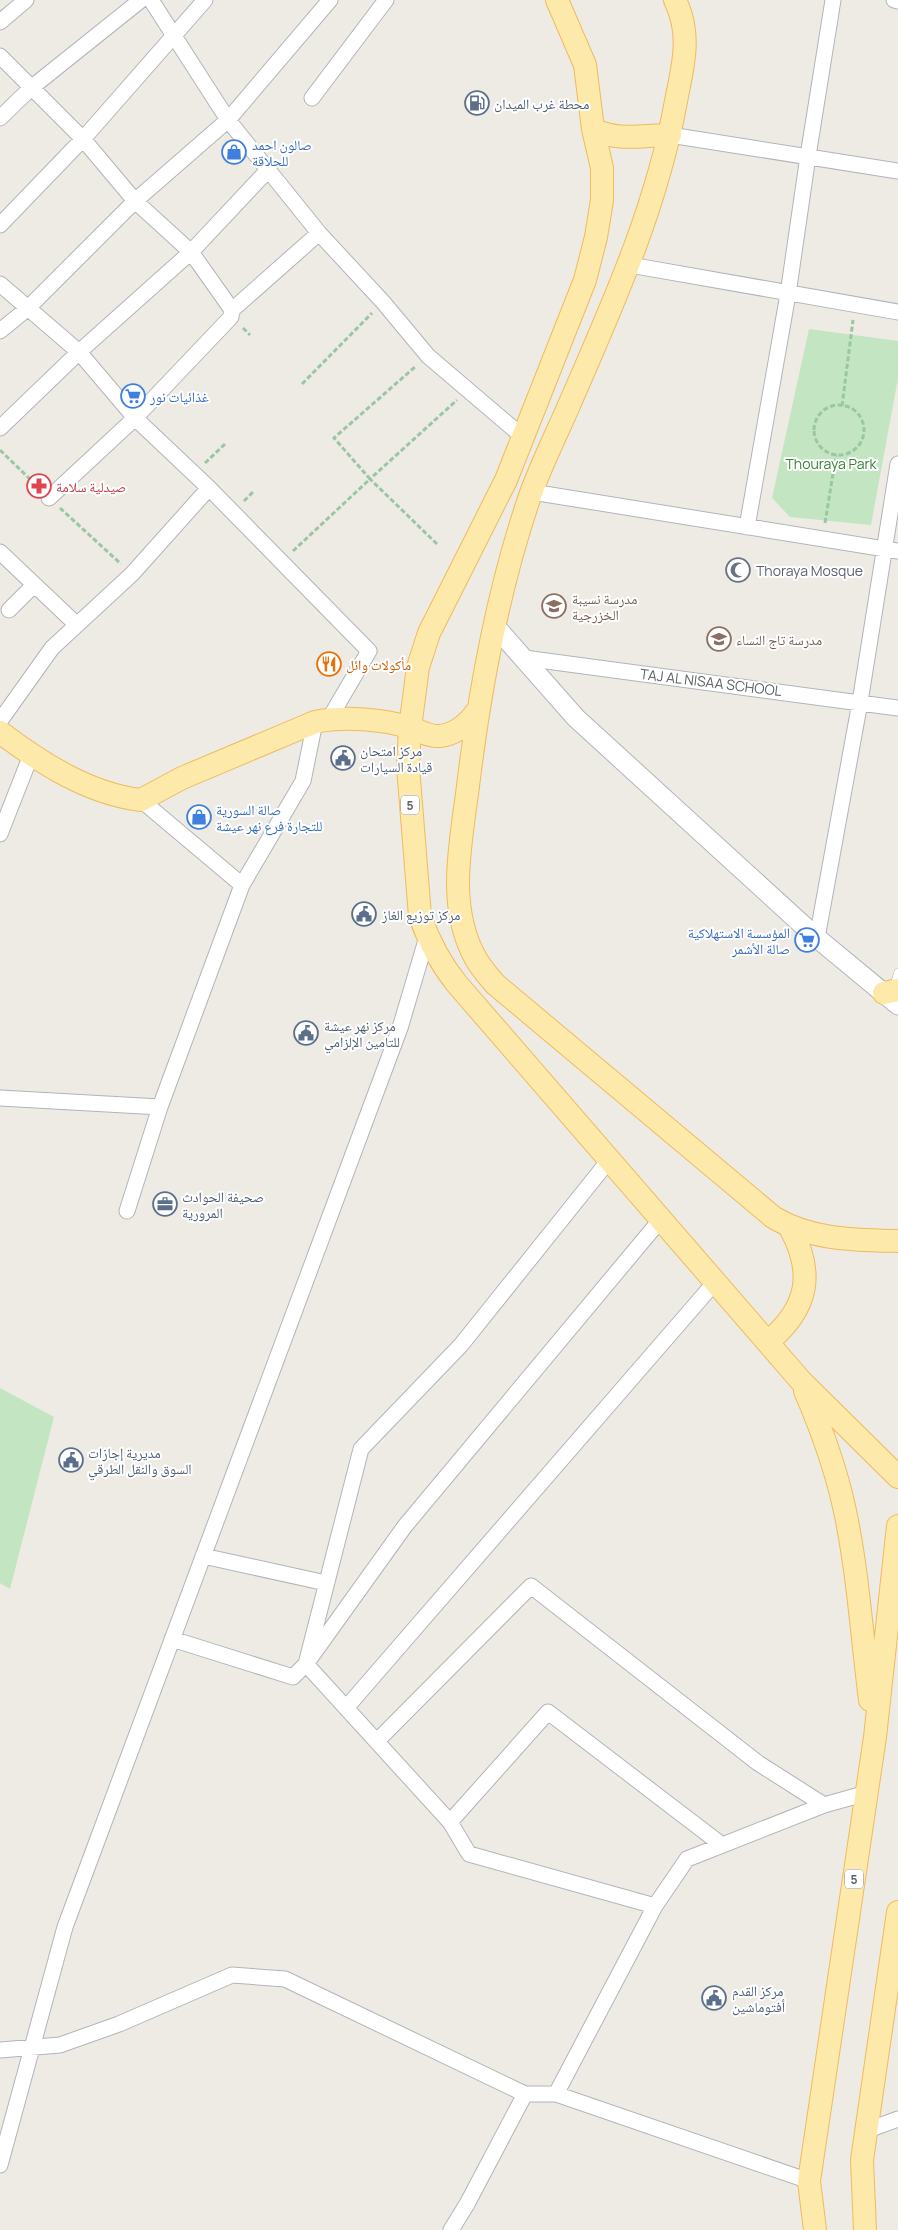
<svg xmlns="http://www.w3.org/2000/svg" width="898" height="2230" font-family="Manrope,'Noto Naskh Arabic',sans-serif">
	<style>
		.green { fill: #c3e5c1 }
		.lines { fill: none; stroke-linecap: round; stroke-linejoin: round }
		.service-casing { stroke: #b1b5b9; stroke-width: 9 }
		.minor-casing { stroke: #b1b5b9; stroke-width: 17 }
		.tertiary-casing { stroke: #b1b5b9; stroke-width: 21 }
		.primary-casing { stroke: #eebb5d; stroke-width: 24 }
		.path { stroke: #9ac6a4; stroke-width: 3; stroke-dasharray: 5 2.5; stroke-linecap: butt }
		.service { stroke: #fff; stroke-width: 8 }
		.minor { stroke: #fff; stroke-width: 15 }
		.tertiary { stroke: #fff; stroke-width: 19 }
		.primary { stroke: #fdeaaa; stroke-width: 22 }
		.labels { text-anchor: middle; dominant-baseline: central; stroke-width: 4; stroke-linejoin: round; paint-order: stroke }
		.shield { fill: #fff; stroke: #8d9092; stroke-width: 1 }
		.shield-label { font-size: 12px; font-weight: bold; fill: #5c6064 }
		.service-label { font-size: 14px; fill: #4e5e75; stroke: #fff; text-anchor: start }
		.shop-label { font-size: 14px; fill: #366cbe; stroke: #fff; text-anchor: start }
		.park-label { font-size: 14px; fill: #388136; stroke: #fff }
		.health-label { font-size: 14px; fill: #be3a42; stroke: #fff; text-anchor: start }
		.worship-label { font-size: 14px; fill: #5b616d; stroke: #fff; text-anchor: start }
		.education-label { font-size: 14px; fill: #785e54; stroke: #fff; text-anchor: start }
		.food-label { font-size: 14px; fill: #c56008; stroke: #fff; text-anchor: start }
		.street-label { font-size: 14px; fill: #5c6064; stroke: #fff }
	</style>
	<rect width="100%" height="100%" fill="#eeebe4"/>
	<path class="green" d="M809,329L898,341V378L871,525L790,517L772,498Z
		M0,1388L54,1417L10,1589L0,1583Z"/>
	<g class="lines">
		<g class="service-casing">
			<path id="service" d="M894,988L898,973"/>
		</g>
		<g class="minor-casing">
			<path id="minor" d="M151,0L228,120L319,233L383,302L428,356L523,437
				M894,0L898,1
				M0,22L26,0
				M0,56L83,139L135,201L191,252L232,310
				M312,98L386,0
				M0,118L31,88L141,0
				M670,135L898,171
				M0,225L83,139L205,0
				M630,265L898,312
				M0,284L79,352L135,418L209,488L369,651L329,719
				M0,331L27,309L135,201L228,120L330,0
				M0,428L79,352L191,252L268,170
				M532,492L898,551
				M49,498L135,418L231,317L232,310L319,233
				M747,527L788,294L808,156L833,0
				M0,552L77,625
				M9,610L34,585
				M524,658L898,708
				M0,721L52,648L132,574L209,488
				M141,800L242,885L303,781L315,722
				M0,834L31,755
				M817,938L860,702L898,464
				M0,1098L160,1107
				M127,1211L160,1107L242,885
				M203,1556L326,1583
				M172,1639L293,1677L306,1664L361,1449L461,1345L610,1159
				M346,1708L716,1281
				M377,1741L531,1586L758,1763L824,1805
				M450,1822L548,1712L722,1845
				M655,1906L469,1854L450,1822L306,1664L405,1526L662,1218
				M0,2050L60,2045L119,2024L232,1975L285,1979L525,2094H556L809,2181
				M556,2094L655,1906L687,1859L824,1805L867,1793
				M868,2130L898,2119
				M0,2165L65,1927L400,1028L427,937
				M451,2230L467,2204L525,2094"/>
		</g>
		<g class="tertiary-casing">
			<path id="tertiary" d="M495,626L576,718L817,938L898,1005"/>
		</g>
		<g class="primary-casing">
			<path id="primary" d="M557,0L585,65L593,129L602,168V200L596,237L585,280L506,480L429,633L418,667L410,728L408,767L420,916C429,942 440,963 457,984L801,1381L898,1477
				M675,0C692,35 683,65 676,101C657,207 613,304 570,403C557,433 542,463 531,493C498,588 480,687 468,786C461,843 446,906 476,959C481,968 488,976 495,984L773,1217C810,1240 855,1240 898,1241
				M593,129C619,142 642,135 670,135
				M0,732C41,763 89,794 141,800L182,778L315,722C343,716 384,719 411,728C421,731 429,737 440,736C457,734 468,724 477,711
				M884,993L898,990
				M769,1341C808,1308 815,1273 790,1228
				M805,1391C822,1430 836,1469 845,1511C858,1573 862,1637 870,1700
				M815,2230L809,2181L875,1737L898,1526
				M865,2230L862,2160L898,1912"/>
		</g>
		<path class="path" d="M243,328L250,335
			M302,384L372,313
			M814 430a25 25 0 1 1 50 0a25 25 0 1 1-50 0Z
			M842,406L853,320
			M0,450L39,488
			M205,463L225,444
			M244,501L253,492
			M60,508L121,564
			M825,523L836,455
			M437,544L370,479L457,400
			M293,551L370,479L334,438L416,366"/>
		<use href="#service" class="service"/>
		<use href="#minor" class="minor"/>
		<use href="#tertiary" class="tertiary"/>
		<use href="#primary" class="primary"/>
	</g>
	<defs>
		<g id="fuel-ring" transform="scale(1.25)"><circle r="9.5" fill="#fff" stroke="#5c6f8a" stroke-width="1.5"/><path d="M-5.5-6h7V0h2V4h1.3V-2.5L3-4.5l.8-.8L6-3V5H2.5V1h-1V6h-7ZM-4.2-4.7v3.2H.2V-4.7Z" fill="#5c6f8a"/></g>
		<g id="shop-ring" transform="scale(1.25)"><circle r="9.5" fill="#fff" stroke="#3f7fe0" stroke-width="1.5"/><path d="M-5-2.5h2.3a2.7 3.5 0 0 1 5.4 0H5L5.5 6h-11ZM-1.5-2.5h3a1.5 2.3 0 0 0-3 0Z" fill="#3f7fe0"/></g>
		<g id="supermarket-ring" transform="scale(1.25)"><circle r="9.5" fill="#fff" stroke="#3f7fe0" stroke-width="1.5"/><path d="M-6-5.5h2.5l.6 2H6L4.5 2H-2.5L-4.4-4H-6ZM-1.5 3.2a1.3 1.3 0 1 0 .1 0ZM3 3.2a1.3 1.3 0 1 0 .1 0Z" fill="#3f7fe0"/></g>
		<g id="pharmacy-ring" transform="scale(1.25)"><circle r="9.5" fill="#fff" stroke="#e0444e" stroke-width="1.5"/><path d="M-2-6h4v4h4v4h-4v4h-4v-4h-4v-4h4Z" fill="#e0444e"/></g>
		<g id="mosque-ring" transform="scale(1.25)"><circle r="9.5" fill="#fff" stroke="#6b7280" stroke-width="1.5"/><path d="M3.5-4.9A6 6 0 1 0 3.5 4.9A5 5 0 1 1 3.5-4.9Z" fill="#6b7280"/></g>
		<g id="school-ring" transform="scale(1.25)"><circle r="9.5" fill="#fff" stroke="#8d6e63" stroke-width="1.5"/><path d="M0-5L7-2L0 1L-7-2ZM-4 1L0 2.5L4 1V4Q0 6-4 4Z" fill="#8d6e63"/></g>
		<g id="restaurant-ring" transform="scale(1.25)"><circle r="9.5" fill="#fff" stroke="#e8710a" stroke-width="1.5"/><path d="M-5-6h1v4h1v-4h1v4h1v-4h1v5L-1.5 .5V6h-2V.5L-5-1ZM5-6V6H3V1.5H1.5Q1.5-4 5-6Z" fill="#e8710a"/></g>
		<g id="civic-ring" transform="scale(1.25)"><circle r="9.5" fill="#fff" stroke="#5c6f8a" stroke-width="1.5"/><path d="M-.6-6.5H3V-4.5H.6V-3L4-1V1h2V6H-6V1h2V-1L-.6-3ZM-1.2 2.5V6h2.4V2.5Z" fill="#5c6f8a"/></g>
		<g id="office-ring" transform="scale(1.25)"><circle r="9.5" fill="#fff" stroke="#5c6f8a" stroke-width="1.5"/><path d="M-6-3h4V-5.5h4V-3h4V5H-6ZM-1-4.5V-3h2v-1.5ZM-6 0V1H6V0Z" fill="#5c6f8a"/></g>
	</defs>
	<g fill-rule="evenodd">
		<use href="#fuel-ring" x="477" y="103"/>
		<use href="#shop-ring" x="234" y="152"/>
		<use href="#supermarket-ring" x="133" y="396"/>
		<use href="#pharmacy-ring" x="39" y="486"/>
		<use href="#mosque-ring" x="738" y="570"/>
		<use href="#school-ring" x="554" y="606"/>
		<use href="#school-ring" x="719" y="639"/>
		<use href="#restaurant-ring" x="329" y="664"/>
		<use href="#civic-ring" x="343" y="758"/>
		<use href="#shop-ring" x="199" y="817"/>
		<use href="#civic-ring" x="364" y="914"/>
		<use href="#supermarket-ring" x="807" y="940"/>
		<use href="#civic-ring" x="306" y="1033"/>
		<use href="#office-ring" x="165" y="1204"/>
		<use href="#civic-ring" x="71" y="1460"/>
		<use href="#civic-ring" x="714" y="1998"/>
	</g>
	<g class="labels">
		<g class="shield">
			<rect x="401" y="795.5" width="18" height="19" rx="4"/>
			<rect x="845" y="1869.5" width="18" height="19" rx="4"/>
		</g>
		<g class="shield-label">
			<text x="410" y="805">5</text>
			<text x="854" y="1879">5</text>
		</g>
		<g class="service-label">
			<text x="494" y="103">محطة غرب الميدان</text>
			<text x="360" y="750">مركز امتحان<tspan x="360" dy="16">قيادة السيارات</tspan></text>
			<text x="382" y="914">مركز توزيع الغاز</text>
			<text x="324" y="1025">مركز نهر عيشة<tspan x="324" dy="16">للتامين الإلزامي</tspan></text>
			<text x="182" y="1196">صحيفة الحوادث<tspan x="182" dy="16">المرورية</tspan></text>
			<text x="88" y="1452">مديرية إجازات<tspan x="88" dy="16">السوق والنقل الطرقي</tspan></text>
			<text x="732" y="1990">مركز القدم<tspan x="732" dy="16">أفتوماشين</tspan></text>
		</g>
		<g class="shop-label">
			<text x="252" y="144">صالون احمد<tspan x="252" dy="16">للحلاقة</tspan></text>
			<text x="150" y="396">غذائيات نور</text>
			<text x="216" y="809">صالة السورية<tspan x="216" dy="16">للتجارة فرع نهر عيشة</tspan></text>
			<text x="790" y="932" text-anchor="end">المؤسسة الاستهلاكية<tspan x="790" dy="16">صالة الأشمر</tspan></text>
		</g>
		<g class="park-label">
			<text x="831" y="463">Thouraya Park</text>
		</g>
		<g class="health-label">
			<text x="56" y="486">صيدلية سلامة</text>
		</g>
		<g class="worship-label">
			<text x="756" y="570">Thoraya Mosque</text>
		</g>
		<g class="education-label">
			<text x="572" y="598">مدرسة نسيبة<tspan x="572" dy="16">الخزرجية</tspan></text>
			<text x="736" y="639">مدرسة تاج النساء</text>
		</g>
		<g class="food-label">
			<text x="346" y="664">مأكولات وائل</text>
		</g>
		<g class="street-label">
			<text transform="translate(711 682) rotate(7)">TAJ AL NISAA SCHOOL</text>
		</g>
	</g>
</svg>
